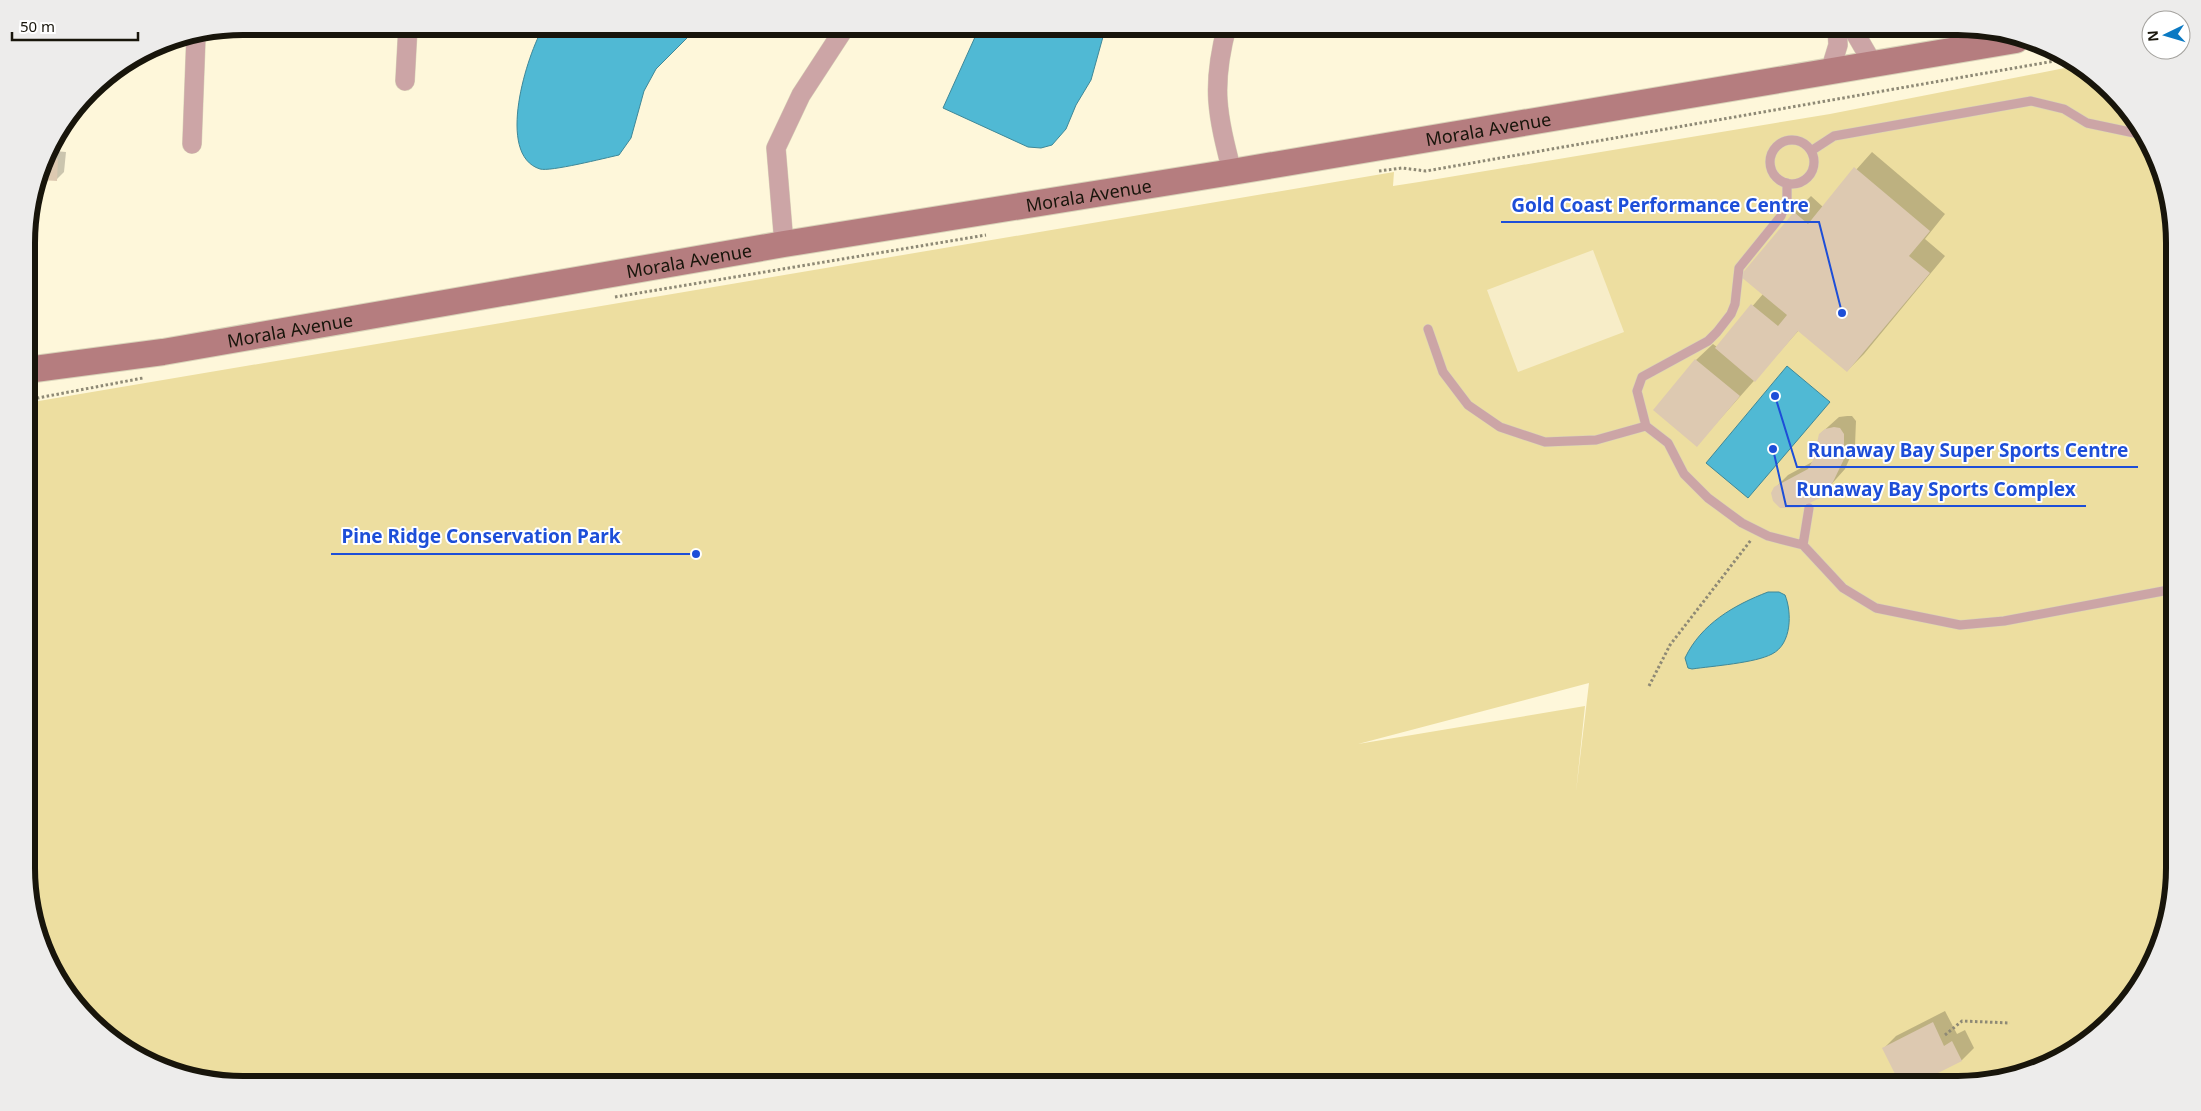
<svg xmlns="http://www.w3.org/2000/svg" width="2201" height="1111" font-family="'Noto Sans',sans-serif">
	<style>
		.green { fill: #eddea0; fill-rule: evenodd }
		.sand { fill: #f7edc8 }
		.water { fill: #50b9d4; stroke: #3f8898 }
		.shadow { fill: #0003 }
		.building { fill: #ddc9b1 }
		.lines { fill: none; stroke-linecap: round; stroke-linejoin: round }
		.lane-casing { stroke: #d9d3b9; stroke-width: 10 }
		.street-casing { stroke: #d9d3b9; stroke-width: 20 }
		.secondary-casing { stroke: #d9d3b9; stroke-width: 28 }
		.path { stroke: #8e8975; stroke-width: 3; stroke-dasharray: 2.5 2.5; stroke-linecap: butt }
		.lane { stroke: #cca5a6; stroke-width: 9 }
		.street { stroke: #cca5a6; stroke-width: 19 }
		.secondary { stroke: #b57d7f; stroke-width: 26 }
		.labels { text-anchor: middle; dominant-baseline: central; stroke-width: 4; stroke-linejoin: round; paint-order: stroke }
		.street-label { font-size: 18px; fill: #18150b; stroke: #fff }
		.rim { fill: none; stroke: #18150b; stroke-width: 6 }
		.leader { fill: none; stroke: #1d4ed8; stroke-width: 2 }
		.callout-dot { fill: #1d4ed8; stroke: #fff; stroke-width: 2 }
		.callout-label { font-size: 19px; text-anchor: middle; font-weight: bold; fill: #1d4ed8; stroke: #fff; stroke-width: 4; stroke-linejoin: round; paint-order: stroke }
	</style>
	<rect width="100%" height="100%" fill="#fef7da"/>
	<path class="green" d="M2075,66L2130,111L2158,160L2173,215L2175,868L2153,963L2121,1011L2078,1048L2027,1073L1972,1084L243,1085L148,1063L71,1000L43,951L28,896L27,403L1394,172L1393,186L1419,182L1830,114ZM1589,683L1576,792L1585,706L1358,744Z"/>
	<path class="sand" d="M1593,250L1624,332L1518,372L1487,290Z"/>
	<path class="water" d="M544,26H699L656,69L644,91L631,138L619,155C605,158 550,172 540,169C495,155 527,54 544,26Z
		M980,26H1106L1091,80L1076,105L1066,129L1052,145L1041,148L1028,147L943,108Z
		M1787,366L1830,402L1748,498L1706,463Z
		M1768,592H1779L1785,595C1792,612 1792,644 1772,654C1755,663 1713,666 1692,669L1688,668L1685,658C1701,624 1734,605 1768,592Z"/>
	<path class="shadow" d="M54,141H56L55,151L66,152L64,172L56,180L40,179L49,147Z
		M1872,152L1945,214L1925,239L1945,256L1864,354L1847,371L1799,330L1697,445L1655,410L1696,360L1713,344L1717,347L1763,294L1742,276L1795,212L1811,196L1823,207Z
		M1847,416H1852L1856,421L1855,446L1845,469L1820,497L1775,488L1788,475L1814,461L1820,434L1839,417Z
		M1945,1011L1957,1034L1965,1030L1974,1048L1962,1060L1913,1084H1902L1884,1048L1896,1036Z"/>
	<path class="building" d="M48,153V159H58L57,181L40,180Z
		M1854,167L1930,231L1909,256L1930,273L1847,372L1798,331L1755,382L1715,348L1751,304L1778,326L1787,315L1740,276L1794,212L1808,224Z
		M1695,359L1740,396L1697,447L1653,410Z
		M1834,427L1840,428L1844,434V459L1833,482L1820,498L1799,508H1780L1773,501L1771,493L1774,487L1808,469L1813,460L1819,434L1825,429Z
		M1933,1022L1944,1046L1952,1041L1962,1061L1916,1084H1900L1882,1048Z"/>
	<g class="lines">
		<g class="lane-casing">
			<path id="lane" d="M1770 162a22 22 0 1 1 44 0a22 22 0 1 1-44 0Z
				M1811,151L1834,136L2031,101L2064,109L2087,123L2144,135
				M1428,329L1443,372L1468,405L1500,427L1545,442L1596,440L1646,426L1668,443L1684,474L1708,498L1742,523L1768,536L1803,545
				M1646,426L1637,391L1642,377L1708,341L1717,332L1731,314L1735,304L1739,268L1781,216L1787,200V183
				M1809,508L1803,545L1843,588L1876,608L1960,625L2004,621L2174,589"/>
		</g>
		<g class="street-casing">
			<path id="street" d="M1227,26C1211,87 1217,113 1232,172
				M1851,26L1873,64
				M1830,71L1838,45L1837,26
				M405,81L408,26
				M192,144L196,36
				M784,244L776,148L801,95L846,26"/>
		</g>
		<g class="secondary-casing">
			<g id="secondary">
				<path id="s1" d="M27,370L163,352L784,244L1232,172L2016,40"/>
			</g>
		</g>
		<path class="path" d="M1379,171L1402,168L1426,171L2066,59
			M615,297L986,235
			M27,400L143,378
			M1649,686L1670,645L1751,540
			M1945,1035L1962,1021L2010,1023"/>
		<use href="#lane" class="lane"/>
		<use href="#street" class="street"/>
		<use href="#secondary" class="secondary"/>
	</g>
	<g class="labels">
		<g class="street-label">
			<text stroke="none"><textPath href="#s1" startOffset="1481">Morala Avenue</textPath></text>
			<text stroke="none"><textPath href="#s1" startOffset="1076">Morala Avenue</textPath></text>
			<text stroke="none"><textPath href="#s1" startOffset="671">Morala Avenue</textPath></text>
			<text stroke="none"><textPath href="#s1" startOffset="266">Morala Avenue</textPath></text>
		</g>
	</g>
	<path d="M0 0H2201V1111H0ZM243 35H1958A208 208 0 0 1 2166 243V868A208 208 0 0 1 1958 1076H243A208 208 0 0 1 35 868V243A208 208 0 0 1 243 35Z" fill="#edeceb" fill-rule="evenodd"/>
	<path class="rim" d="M243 35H1958A208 208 0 0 1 2166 243V868A208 208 0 0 1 1958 1076H243A208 208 0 0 1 35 868V243A208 208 0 0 1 243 35Z"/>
	<path class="leader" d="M1842 313L1819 222H1501M1775 396L1797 467H2138M1773 449L1786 506H2086M696 554L630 554H331"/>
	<g class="callout-dot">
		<circle cx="1842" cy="313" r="5"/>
		<circle cx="1775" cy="396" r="5"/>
		<circle cx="1773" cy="449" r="5"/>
		<circle cx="696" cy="554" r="5"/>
	</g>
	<g class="callout-label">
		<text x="1660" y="212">Gold Coast Performance Centre</text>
		<text x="1968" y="457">Runaway Bay Super Sports Centre</text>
		<text x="1936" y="496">Runaway Bay Sports Complex</text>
		<text x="481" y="543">Pine Ridge Conservation Park</text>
	</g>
	<g transform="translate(2166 35) rotate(265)"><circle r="24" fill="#ffffff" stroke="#a3a19d"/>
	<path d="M0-4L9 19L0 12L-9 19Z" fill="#0a79c3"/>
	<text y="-8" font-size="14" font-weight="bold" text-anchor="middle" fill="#18150b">N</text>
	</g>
	<path d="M12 32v8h126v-8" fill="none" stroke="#18150b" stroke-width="2.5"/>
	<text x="20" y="32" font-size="15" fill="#18150b" stroke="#ffffff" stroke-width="4" paint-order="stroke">50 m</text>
</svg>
